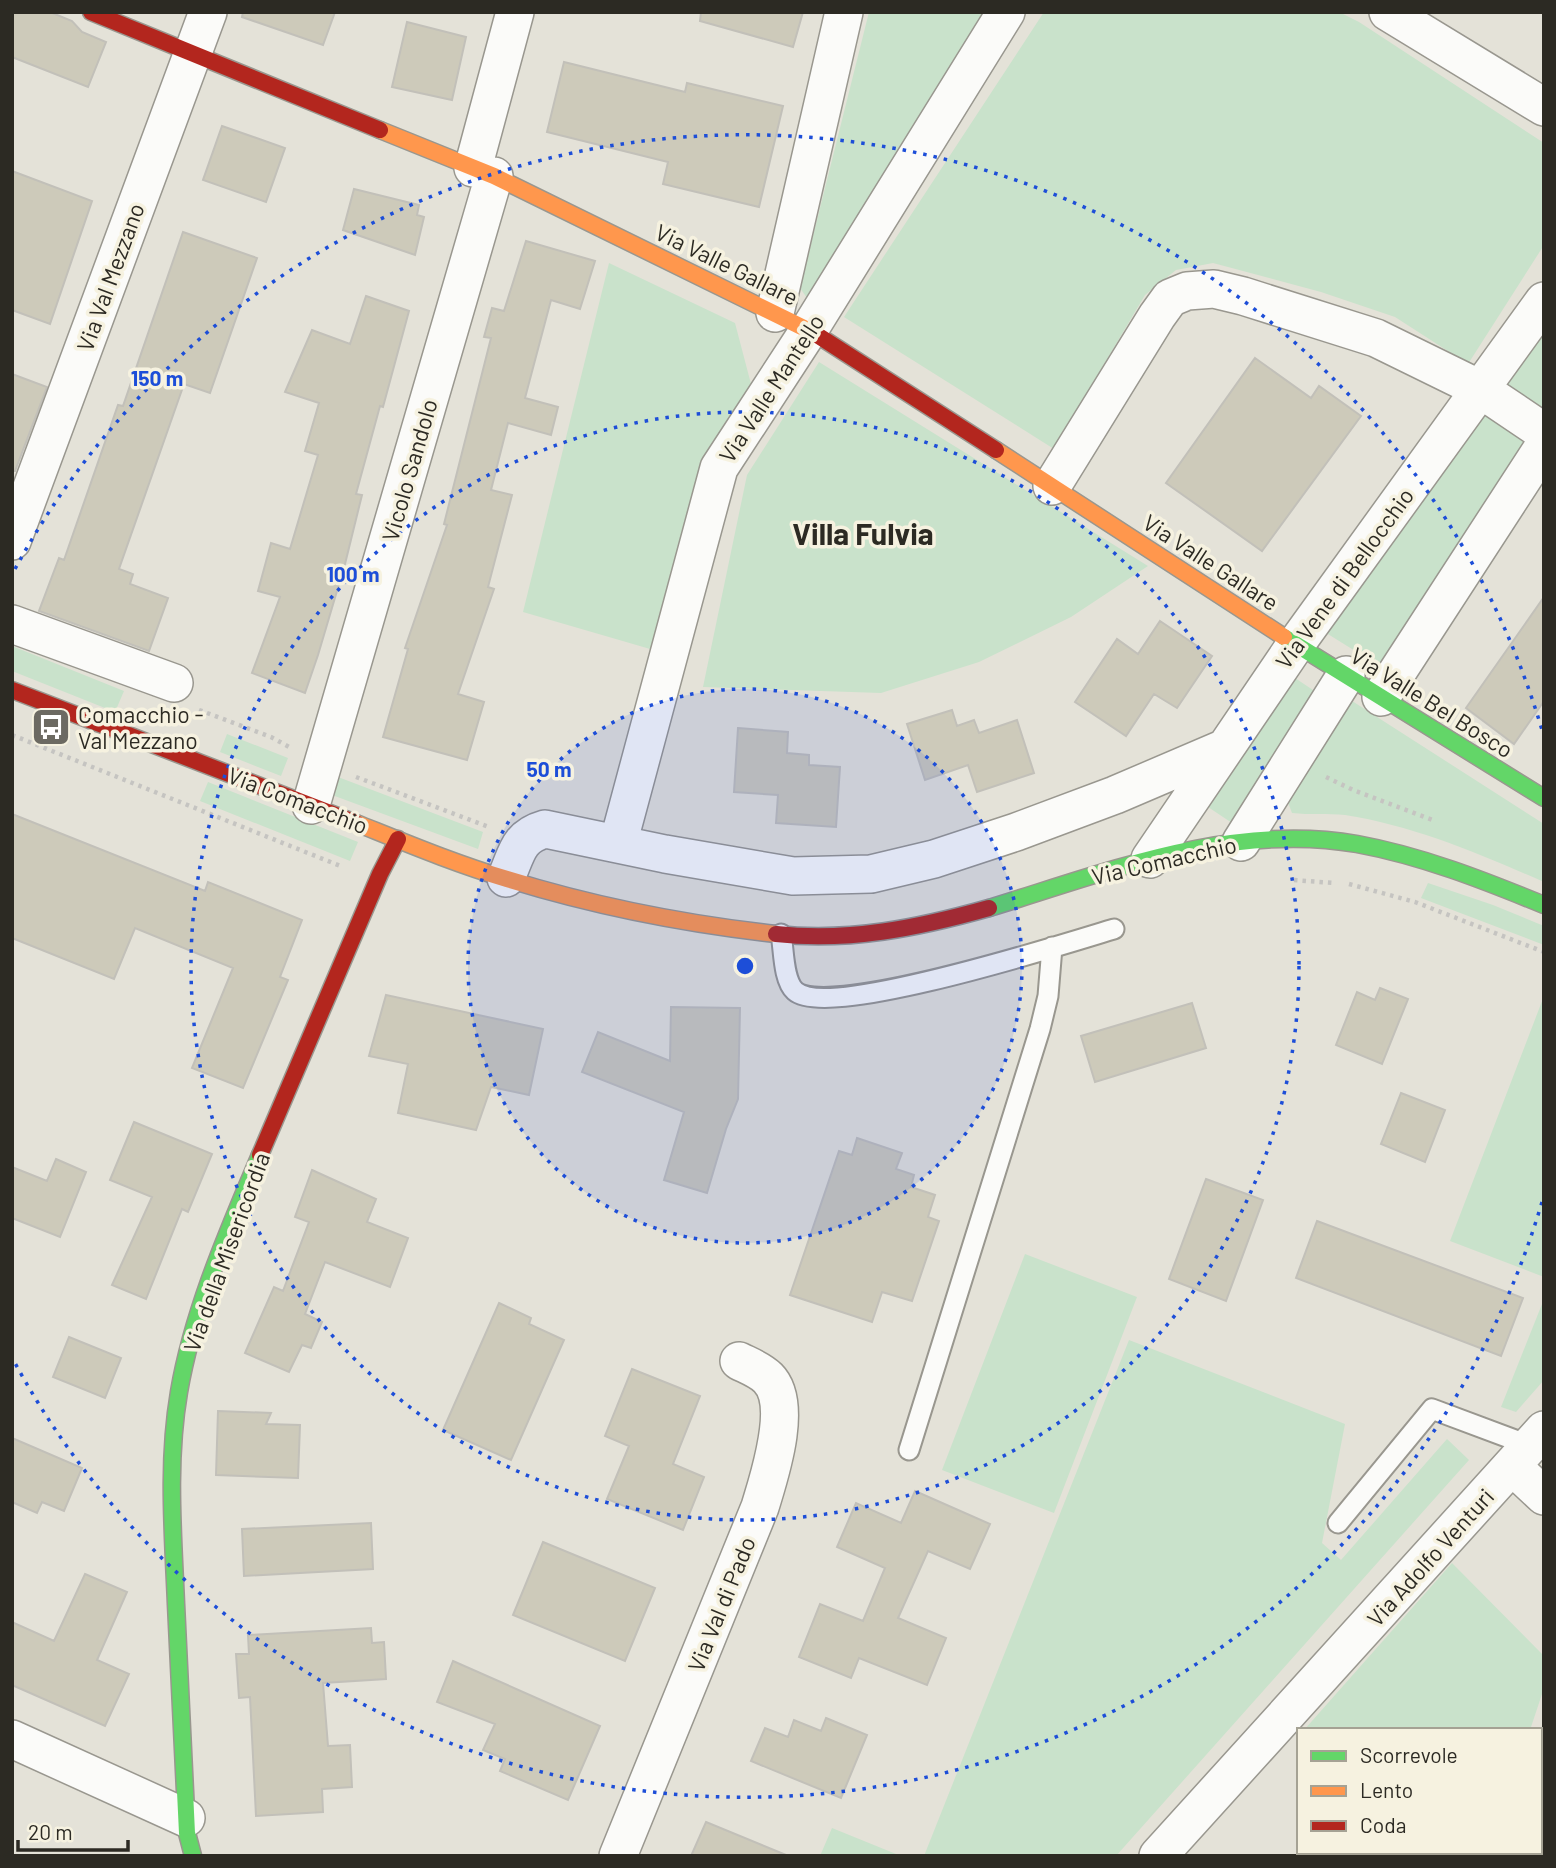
<svg xmlns="http://www.w3.org/2000/svg" width="1556" height="1868" font-family="Barlow,sans-serif">
	<style>
		.green { fill: #c9e2cb }
		.building { fill: #cdcaba; stroke: #c2c0b9; stroke-width: 2 }
		.lines { fill: none; stroke-linecap: round; stroke-linejoin: round }
		.lane-casing { stroke: #99978f; stroke-width: 23 }
		.street-casing { stroke: #99978f; stroke-width: 40 }
		.fast-casing { stroke: #99978f; stroke-width: 19 }
		.slow-casing { stroke: #99978f; stroke-width: 19 }
		.jam-casing { stroke: #99978f; stroke-width: 19 }
		.path { stroke: #c5c4c1; stroke-width: 4.5; stroke-dasharray: 3.5 5; stroke-linecap: butt }
		.lane { stroke: #fbfbf9; stroke-width: 19 }
		.street { stroke: #fbfbf9; stroke-width: 37 }
		.fast { stroke: #63d668; stroke-width: 16 }
		.slow { stroke: #ff974d; stroke-width: 16 }
		.jam { stroke: #b3261e; stroke-width: 16 }
		.ring { fill: none; stroke: #1d4ed8; stroke-width: 3.5; stroke-dasharray: 3.5 7 }
		.labels { text-anchor: middle; dominant-baseline: central; stroke-width: 7; stroke-linejoin: round; paint-order: stroke }
		.street-label { font-size: 23px; fill: #2c2a23; stroke: #f6f2e0 }
		.poi-label { font-size: 23px; fill: #2c2a23; stroke: #f6f2e0; text-anchor: start }
		.district-label { font-size: 30px; font-weight: bold; fill: #2c2a23; stroke: #f6f2e0 }
		.centre { fill: #1d4ed8; stroke: #f6f2e0; stroke-width: 3.5 }
		.ring-label { font-size: 21px; text-anchor: middle; font-weight: bold; fill: #1d4ed8; stroke: #f6f2e0; stroke-width: 7; stroke-linejoin: round; paint-order: stroke }
	</style>
	<rect width="100%" height="100%" fill="#e4e2d8"/>
	<path class="green" d="M869,12H989L809,301L800,288Z
		M1044,12H1339L1359,22L1544,143V245L1468,364L1395,317L1321,292L1213,263L1176,270L1145,295L1054,449L844,317Z
		M609,263L735,323L751,384L707,459L657,651L523,612Z
		M1544,321V416L1496,385Z
		M819,362L1148,566L1071,617L979,662L881,693L703,687L747,475Z
		M1483,401L1534,436L1389,672L1323,631Z
		M12,646L124,691L115,712L12,671Z
		M1292,676L1319,694L1232,823L1205,805Z
		M1349,699L1544,824V882C1480,854 1415,826 1345,815C1328,813 1309,815 1292,813L1286,797Z
		M227,734L288,758L281,776L220,752Z
		M338,777L483,832L478,849L332,795Z
		M208,782L358,842L350,861L200,801Z
		M1428,883L1493,905L1544,926V945L1421,898Z
		M1544,996V1277L1450,1241Z
		M1025,1254L1137,1297L1054,1513L942,1470Z
		M1544,1299V1380L1516,1412L1501,1407Z
		M1129,1340L1345,1424L1322,1543L1341,1560L1447,1439L1469,1460L1116,1856H924Z
		M1452,1563L1544,1656V1688L1530,1730H1304Z
		M832,1828L901,1856H820Z"/>
	<path class="building" d="M12,12H50L72,21L82,32L106,42L88,87L12,57Z
		M243,12H335L323,45L242,17Z
		M701,12H803L793,47L700,21Z
		M407,22L466,37L452,100L392,87Z
		M564,62L685,92L687,83L783,106L759,207L663,184L668,162L547,132Z
		M222,126L285,148L266,202L203,180Z
		M12,171L92,201L50,324L12,310Z
		M354,189L419,205L417,215L424,217L415,255L343,230Z
		M183,232L257,258L210,393L184,384L119,569L133,574L130,584L168,598L149,651L39,611L59,558L64,560L118,405L123,406Z
		M526,241L595,261L580,309L551,300L525,398L558,407L551,435L508,423L491,490L512,495L488,587L494,589L458,694L484,702L467,760L383,737L408,649L405,648L447,525L444,524L491,338L484,337L492,308L504,311Z
		M366,296L409,311L383,407L380,406L356,494L362,495L345,564L318,655L305,693L252,673L280,597L258,591L271,543L290,549L318,455L305,451L319,403L285,392L312,330L350,344Z
		M1255,358L1311,398L1319,386L1361,416L1262,551L1166,483Z
		M12,374L47,387L15,471H12Z
		M1544,597V701L1514,744L1466,708Z
		M1160,621L1212,656L1177,708L1154,694L1126,736L1075,702L1117,639L1138,654Z
		M952,710L957,726L974,720L979,733L1017,720L1034,773L977,792L968,765L925,780L907,724Z
		M738,728L788,732L787,753L809,755V765L840,767L836,827L776,823L778,795L734,792Z
		M12,814L205,891L208,882L302,920L280,977L288,980L243,1088L192,1068L233,968L135,928L114,979L12,938Z
		M1380,988L1408,999L1382,1064L1336,1045L1357,992L1375,1000Z
		M386,995L543,1029L529,1095L491,1087L476,1130L398,1113L408,1064L369,1056Z
		M1192,1003L1206,1048L1095,1082L1081,1036Z
		M671,1007L740,1008L738,1099L726,1129L707,1193L664,1180L684,1112L582,1072L598,1032L670,1061Z
		M1401,1093L1445,1110L1425,1162L1381,1144Z
		M134,1122L212,1154L188,1212L182,1209L146,1299L112,1285L152,1197L110,1180Z
		M857,1138L902,1153L896,1169L914,1175L911,1187L935,1195L928,1217L939,1221L912,1301L882,1292L872,1322L790,1295L839,1151L852,1155Z
		M56,1159L86,1172L60,1237L12,1218V1167L47,1181Z
		M312,1170L376,1199L367,1222L408,1238L390,1287L325,1262L305,1314L322,1322L311,1348L302,1345L289,1372L245,1353L274,1287L283,1291L309,1222L295,1217Z
		M1206,1179L1263,1200L1226,1301L1169,1279Z
		M1317,1221L1523,1298L1501,1356L1296,1278Z
		M499,1303L531,1318L529,1324L564,1340L511,1460L443,1430Z
		M69,1337L121,1358L105,1398L53,1377Z
		M632,1369L700,1396L673,1464L704,1477L683,1530L607,1499L629,1446L605,1436Z
		M218,1411L271,1413L266,1424L300,1425L298,1478L216,1475Z
		M12,1438L82,1468L64,1511L42,1502L37,1513L12,1502Z
		M915,1491L990,1524L970,1569L928,1551L898,1618L946,1638L927,1685L859,1658L851,1678L799,1657L820,1604L863,1621L885,1568L837,1547L856,1503L901,1523Z
		M371,1523L373,1569L244,1576L242,1529Z
		M543,1542L655,1588L625,1661L513,1615Z
		M85,1574L127,1592L97,1660L129,1674L105,1726L12,1685V1622L54,1641Z
		M371,1628L372,1643L384,1642L386,1679L323,1683L328,1746L350,1745L352,1787L322,1789L323,1812L256,1816L250,1697L239,1698L236,1654H249L248,1635Z
		M453,1661L600,1726L568,1800L500,1771L505,1759L483,1750L495,1724L437,1702Z
		M826,1718L867,1735L841,1798L751,1761L765,1728L788,1737L794,1720L821,1731Z
		M706,1822L786,1855V1856H691Z"/>
	<g class="lines">
		<g class="lane-casing">
			<path id="lane" d="M781,934C784,950 783,980 795,991C827,1020 1067,943 1114,929
				M909,1450L1040,1029L1048,996L1052,947
				M1338,1523L1432,1409L1531,1446"/>
		</g>
		<g class="street-casing">
			<path id="street" d="M1388,12L1544,107
				M473,168L515,12
				M775,313L844,12
				M1052,486L1157,316L1170,298L1187,291L1214,289L1243,296L1376,338L1480,389L1544,432
				M12,541L208,12
				M12,624L174,683
				M1381,697L1544,446
				M311,805L494,176
				M1241,842L1346,675
				M618,844L719,468L809,330L1006,12
				M1150,859L1296,644L1544,301
				M506,878C517,854 517,837 545,829L665,854L793,876L871,874L934,859L1016,832L1115,795L1225,748
				M1513,1467L1544,1496
				M12,1739L186,1818
				M1540,1769L1544,1756
				M1540,1839L1544,1840
				M618,1856L760,1507C769,1477 794,1404 768,1378C760,1370 749,1366 739,1361
				M1158,1856L1544,1430
				M1517,1856L1518,1852"/>
		</g>
		<g class="fast-casing">
			<path id="fast" d="M1284,637L1544,798
				M989,908C1107,872 1232,822 1357,844C1422,856 1483,880 1544,905
				M193,1856L187,1833C183,1757 180,1680 176,1604C173,1533 167,1462 179,1392C193,1310 228,1231 260,1155"/>
		</g>
		<g class="slow-casing">
			<path id="slow" d="M380,130L494,176L814,333
				M996,450L1284,637
				M356,823C406,843 456,864 507,879C594,906 686,924 776,934"/>
		</g>
		<g class="jam-casing">
			<path id="jam" d="M91,12L380,130
				M814,333L996,450
				M12,690L356,823
				M776,934C849,942 918,928 989,908
				M260,1155L380,874L398,839"/>
		</g>
		<path class="path" d="M199,710L271,737L291,748
			M12,735L343,867
			M356,777L489,827
			M1326,777L1353,790L1435,821
			M1294,880L1334,883
			M1349,884L1415,902L1544,952"/>
		<use href="#lane" class="lane"/>
		<use href="#street" class="street"/>
		<use href="#fast" class="fast"/>
		<use href="#slow" class="slow"/>
		<use href="#jam" class="jam"/>
	</g>
	<circle cx="745" cy="966" r="277" fill="#1d4ed8" fill-opacity=".12"/>
	<g class="ring">
		<circle cx="745" cy="966" r="277"/>
		<circle cx="745" cy="966" r="554"/>
		<path d="M1542 1202A831 831 0 0 1 15 1363M15 569A831 831 0 0 1 1542 730"/>
	</g>
	<defs>
		<g id="bus-square" transform="scale(2.0125)"><rect x="-9" y="-9" width="18" height="18" rx="4" fill="#6c6a62" stroke="#f6f2e0"/><path d="M-5-6H5V4H4V6H2V4H-2V6H-4V4H-5ZM-3.5-4V0h7V-4ZM-3.5 1.2v1.5H-2V1.2ZM2 1.2v1.5H3.5V1.2Z" fill="#fff"/></g>
	</defs>
	<g fill-rule="evenodd">
		<use href="#bus-square" x="51" y="727"/>
	</g>
	<g class="labels">
		<g class="street-label">
			<text transform="translate(727 264) rotate(26)">Via Valle Gallare</text>
			<text transform="translate(110 277) rotate(-70)">Via Val Mezzano</text>
			<text transform="translate(771 388) rotate(-57)">Via Valle Mantello</text>
			<text transform="translate(409 470) rotate(-74)">Vicolo Sandolo</text>
			<text transform="translate(1211 562) rotate(33)">Via Valle Gallare</text>
			<text transform="translate(1344 578) rotate(-54)">Via Vene di Bellocchio</text>
			<text transform="translate(1432 702) rotate(32)">Via Valle Bel Bosco</text>
			<text transform="translate(298 800) rotate(21)">Via Comacchio</text>
			<text transform="translate(1164 860) rotate(-13)">Via Comacchio</text>
			<text transform="translate(226 1252) rotate(-70)">Via della Misericordia</text>
			<text transform="translate(1430 1557) rotate(-48)">Via Adolfo Venturi</text>
			<text transform="translate(721 1604) rotate(-68)">Via Val di Pado</text>
		</g>
		<g class="poi-label">
			<text x="78" y="714">Comacchio -<tspan x="78" dy="26">Val Mezzano</tspan></text>
		</g>
		<g class="district-label">
			<text x="863" y="533">Villa Fulvia</text>
		</g>
	</g>
	<circle cx="745" cy="966" r="10" class="centre"/>
	<g class="ring-label">
		<text x="157" y="386">150 m</text>
		<text x="353" y="582">100 m</text>
		<text x="549" y="777">50 m</text>
	</g>
	<rect width="1556" height="1868" fill="none" stroke="#2c2a23" stroke-width="28"/>
	<rect x="1297" y="1728" width="245" height="126" fill="#f6f2e0" stroke="#a5a294" stroke-width="2"/>
	<rect x="1311" y="1751" width="35" height="10" fill="#63d668" stroke="#a5a294" stroke-width="2"/>
	<text x="1360" y="1763" font-size="21" fill="#2c2a23">Scorrevole</text>
	<rect x="1311" y="1786" width="35" height="10" fill="#ff974d" stroke="#a5a294" stroke-width="2"/>
	<text x="1360" y="1798" font-size="21" fill="#2c2a23">Lento</text>
	<rect x="1311" y="1821" width="35" height="10" fill="#b3261e" stroke="#a5a294" stroke-width="2"/>
	<text x="1360" y="1833" font-size="21" fill="#2c2a23">Coda</text>
	<path d="M18 1840v10h110v-10" fill="none" stroke="#2c2a23" stroke-width="3.5"/>
	<text x="28" y="1840" font-size="21" fill="#2c2a23" stroke="#f6f2e0" stroke-width="5" paint-order="stroke">20 m</text>
</svg>
